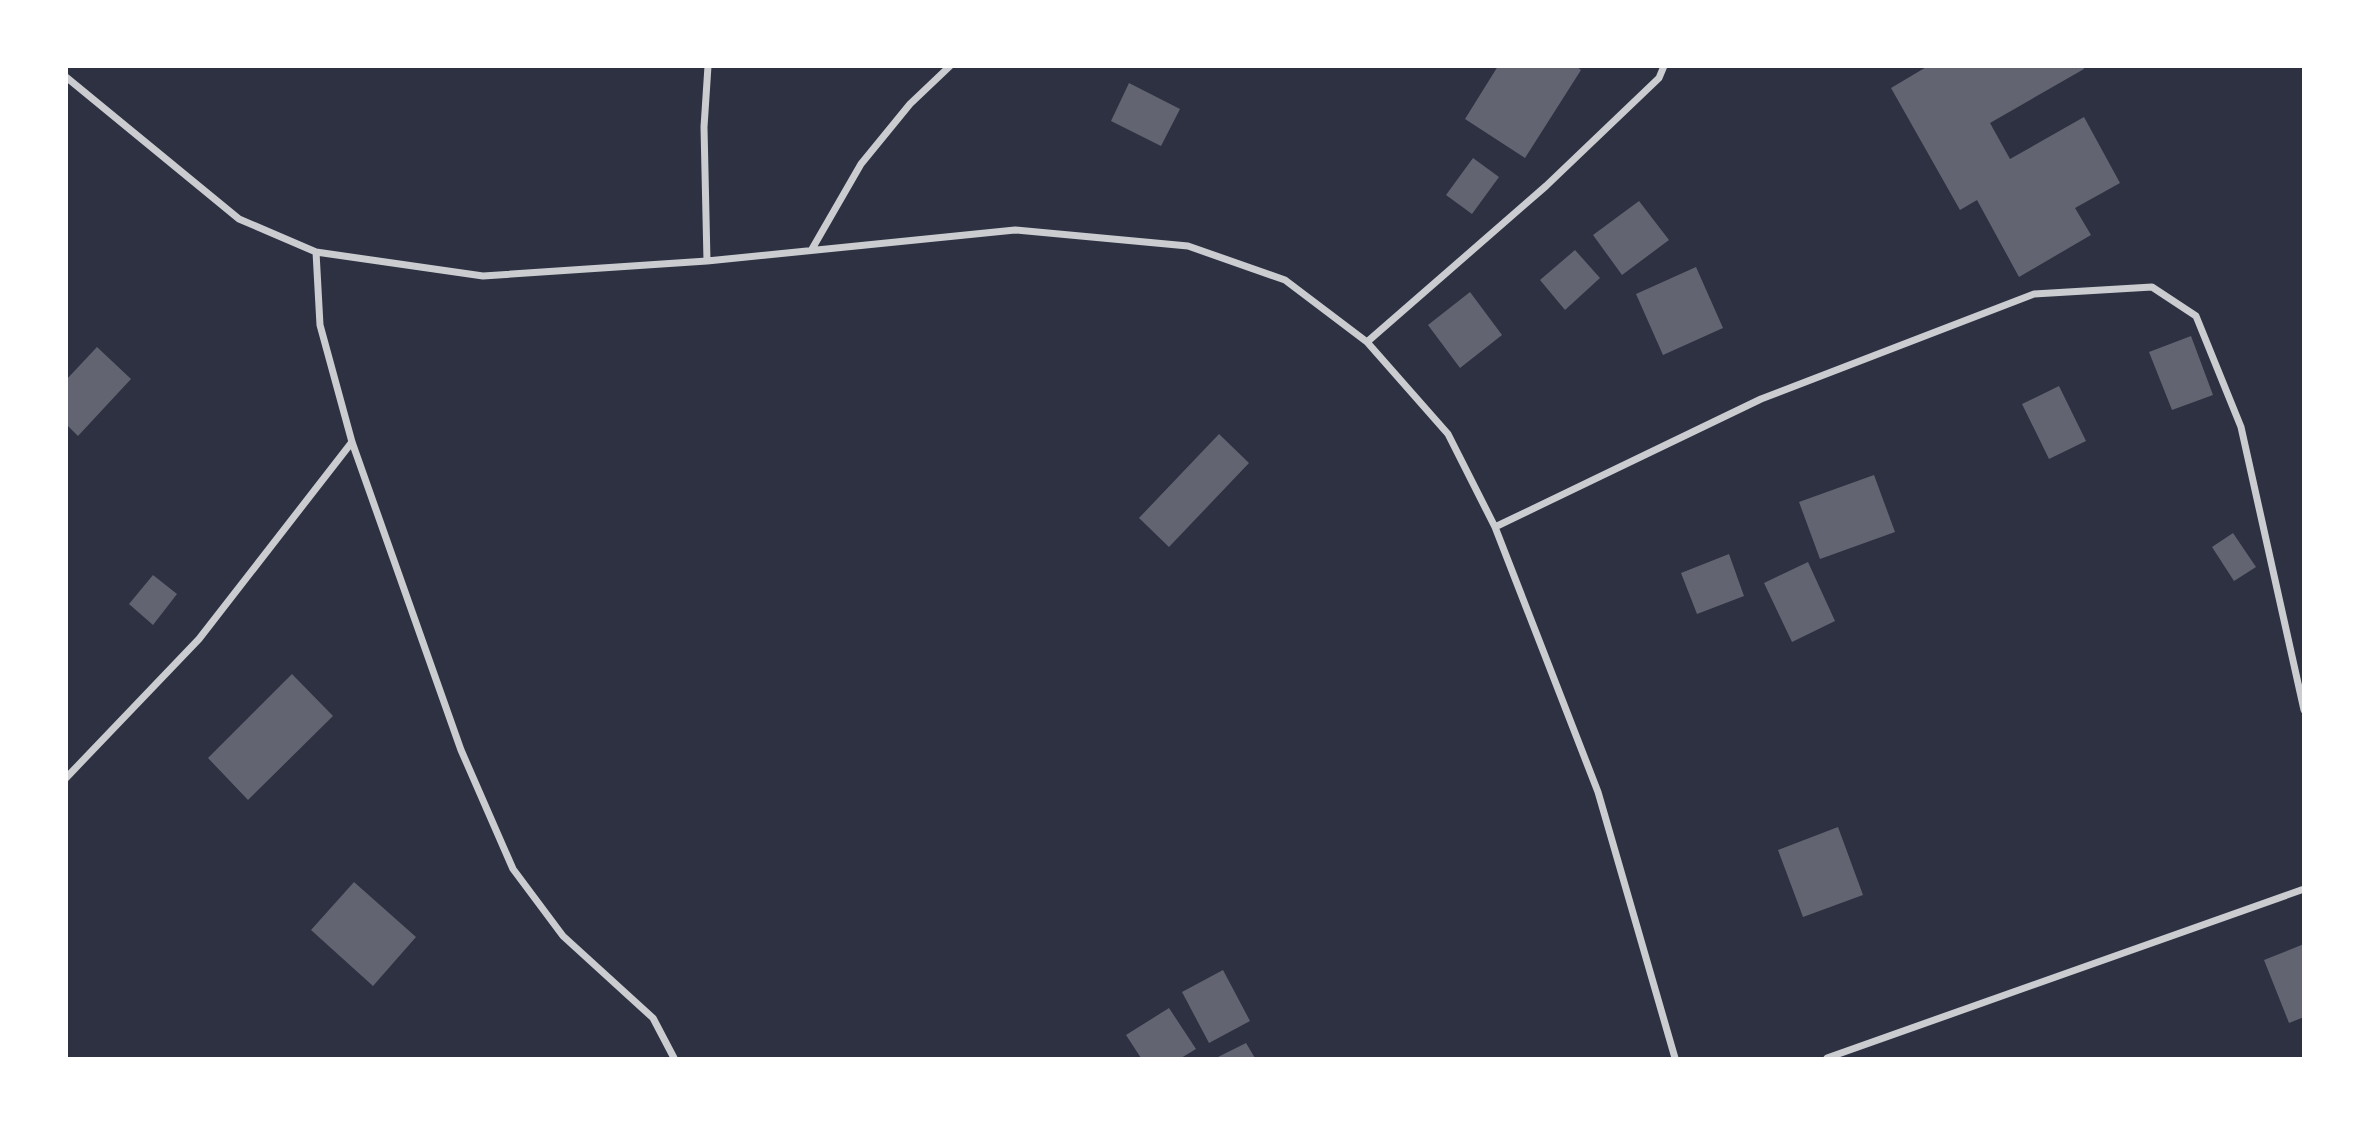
<svg xmlns="http://www.w3.org/2000/svg" width="2370" height="1125" font-family="'Times New Roman',serif">
	<style>
		.building { fill: #626471 }
		.lines { fill: none; stroke-linecap: round; stroke-linejoin: round }
		.minor { stroke: #caccd0; stroke-width: 7 }
	</style>
	<rect width="100%" height="100%" fill="#2d3142"/>
	<path class="building" d="M1498,66H1576L1581,70L1525,158L1465,119Z
		M1928,66H2083L2084,69L1990,123L2010,159L2084,117L2120,183L2075,208L2091,235L2019,277L1977,200L1960,210L1891,88Z
		M1129,83L1180,109L1161,146L1111,121Z
		M1473,158L1499,177L1472,214L1446,195Z
		M1639,201L1669,240L1622,275L1593,235Z
		M1575,250L1600,278L1565,310L1540,280Z
		M1696,267L1723,328L1663,355L1636,294Z
		M1470,292L1502,335L1460,368L1428,325Z
		M2191,336L2213,395L2172,410L2149,352Z
		M97,347L131,379L78,436L66,424V380Z
		M2059,386L2086,441L2049,459L2022,404Z
		M1219,434L1249,463L1169,547L1139,518Z
		M1874,475L1895,532L1820,559L1799,502Z
		M2233,533L2256,567L2234,581L2212,547Z
		M1729,554L1744,596L1697,614L1681,573Z
		M1808,562L1835,621L1792,642L1764,583Z
		M153,575L177,594L153,625L129,604Z
		M292,674L333,716L248,800L208,758Z
		M1838,827L1863,895L1803,917L1778,850Z
		M354,882L416,937L373,986L311,930Z
		M2304,944V1017L2289,1023L2264,960Z
		M1223,970L1250,1021L1209,1043L1182,992Z
		M1169,1008L1196,1049L1181,1058H1141L1126,1035Z
		M1246,1043L1255,1058H1216Z"/>
	<g class="lines">
		<path class="minor" d="M66,77L239,219L316,252L483,276L707,261L1015,230L1188,246L1285,280L1367,342L1448,434L1495,527L1598,792L1675,1058
			M812,249L861,164L910,104L950,66
			M316,252L320,325L352,442L461,750L513,869L563,936L653,1018L674,1058
			M707,261L704,127L708,66
			M1367,342L1546,186L1659,78L1664,66
			M1495,527L1761,399L2034,294L2152,287L2196,316L2241,427L2304,710
			M66,778L199,639L352,442
			M1827,1058L2304,889"/>
	</g>
	<rect width="2370" height="1125" fill="none" stroke="#ffffff" stroke-width="136"/>
</svg>
